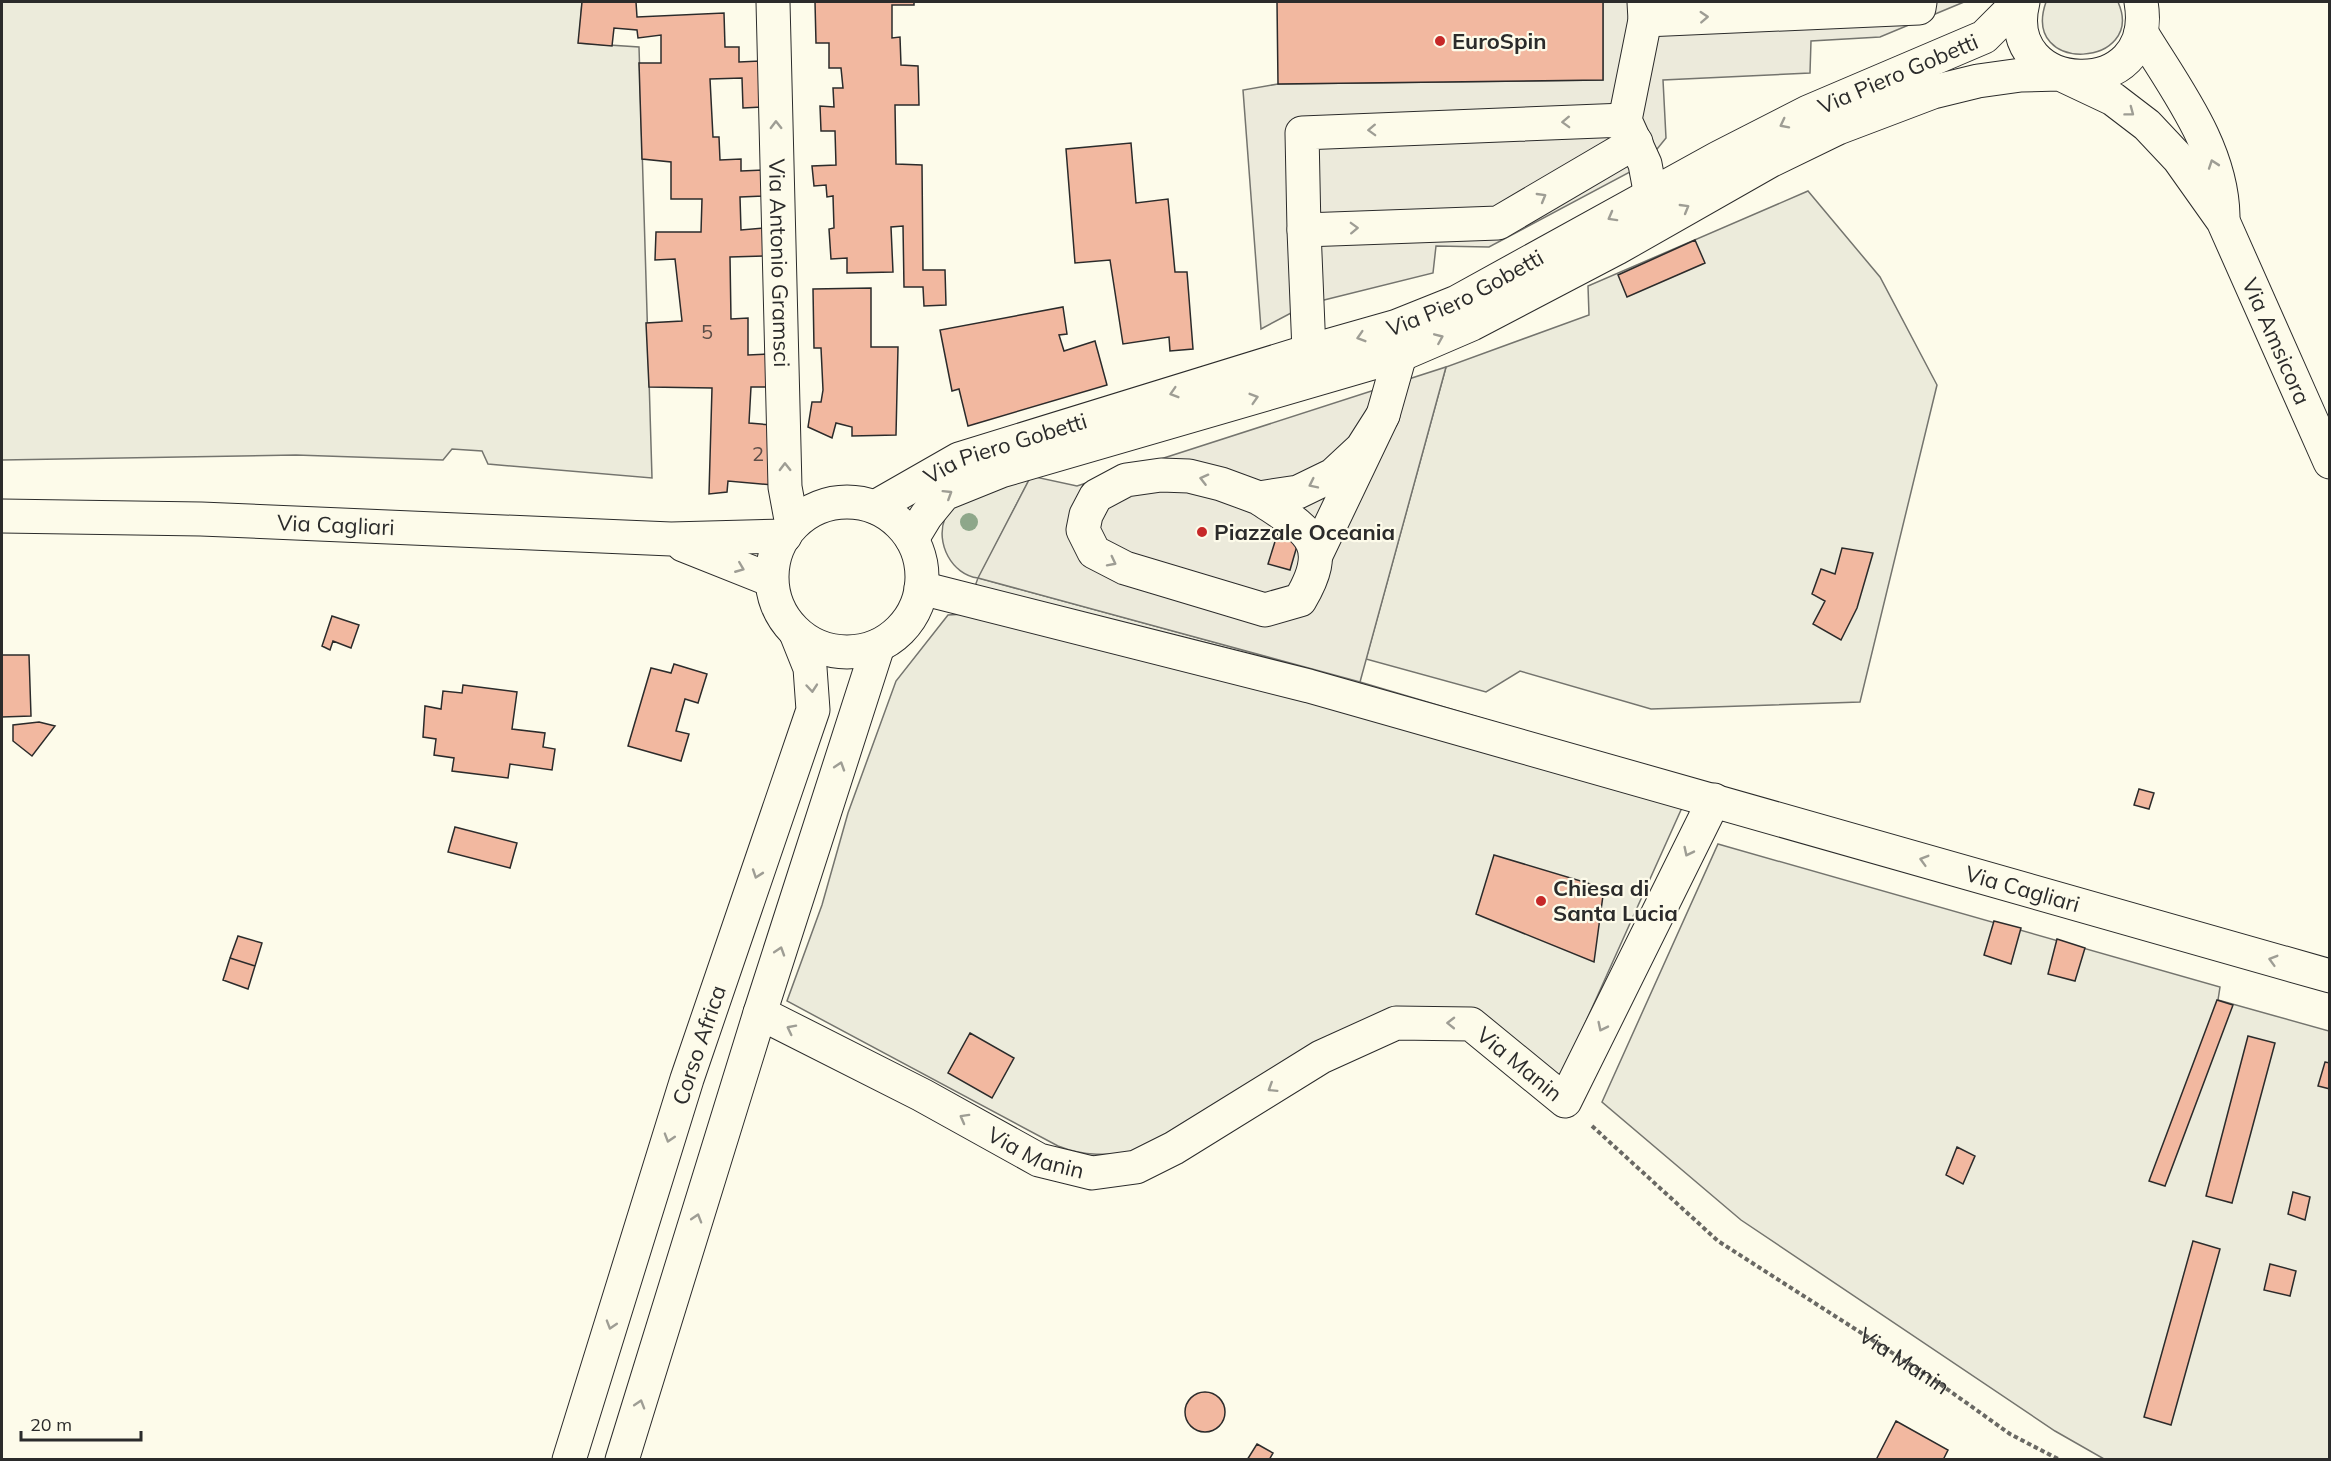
<svg xmlns="http://www.w3.org/2000/svg" width="2331" height="1461" font-family="Mulish,sans-serif">
	<style>
		.green { fill: #ecebdb; stroke: #74746e; stroke-width: 1.5 }
		.parking { fill: #eceadb; stroke: #74746e; stroke-width: 1.5 }
		.building { fill: #f2b8a0; stroke: #2b2b2b; stroke-width: 1.5 }
		.lines { fill: none; stroke-linecap: round; stroke-linejoin: round }
		.minor-casing { stroke: #2b2b2b; stroke-width: 35 }
		.major-casing { stroke: #2b2b2b; stroke-width: 35 }
		.path { stroke: #6a6964; stroke-width: 4; stroke-dasharray: 4.5 3; stroke-linecap: butt }
		.minor { stroke: #fdfbea; stroke-width: 33 }
		.major { stroke: #fdfbea; stroke-width: 33 }
		.tree { fill: #8ea78a }
		.oneway { stroke: #9e9d94 }
		.poi-dot { fill: #c62828; stroke: #fdfbea; stroke-width: 2 }
		.labels { text-anchor: middle; dominant-baseline: central; stroke-width: 4.5; stroke-linejoin: round; paint-order: stroke }
		.number-label { font-size: 20px; fill: #5d4e48 }
		.poi-label { font-size: 22px; font-weight: bold; fill: #2b2b2b; stroke: #fdfbea; text-anchor: start }
		.street-label { font-size: 22px; fill: #2b2b2b; stroke: #fdfbea }
	</style>
	<rect width="100%" height="100%" fill="#fdfbea"/>
	<path class="green" d="M2,2H582L579,43L639,47L652,478L488,464L482,451L452,449L443,460L296,455L2,460Z
		M2046,2H2118C2147,67 2020,76 2046,2Z
		M1808,191L1880,277L1937,385L1860,702L1651,709L1520,671L1486,692L1366,659L1446,367L1589,315L1588,286Z
		M1031,476L979,578L1360,682L1694,781L1561,1077L1467,1009L1135,1152C1108,1155 1085,1157 1058,1146L787,1001L822,905L848,813L896,681L948,615L965,614L978,578C952,575 935,543 945,518C947,512 951,506 955,501Z
		M1718,844L2220,987L2218,1000L2329,1031V1459H2104L2055,1431L1741,1220L1602,1102Z"/>
	<path class="parking" d="M1603,2H1964L1880,37L1811,41L1810,73L1663,80L1666,138L1645,164L1489,247L1436,246L1433,273L1308,304L1261,329L1243,90L1278,84L1603,80Z
		M1446,367L1360,682L978,578L1031,476L1077,486Z"/>
	<path class="building" d="M582,2H636L637,17L724,13L725,47H739V62L760,61L762,107L743,108L742,78L710,79L713,137H719L720,160L741,159V171L764,170V196L740,197L741,230L765,228L766,256L730,257L731,319L748,318V355L769,354L770,387H751L749,423L771,425L773,485L728,481L727,492L709,494L712,388L649,387L646,323L682,321L675,259L655,260L656,232H701L702,199H671V162L642,159L639,63H661V35L638,38L637,30L614,28L612,46L578,43Z
		M815,2H914V5H892V38L900,37L901,65L918,66L919,105H895L896,164L922,165L923,270H945L946,305L924,306L923,287H904L903,226L891,227L893,272L847,273V258L831,259L829,229L834,228L833,196L827,197L826,185L814,186L812,166L836,165L835,131H821L820,106L834,107L833,88H843L841,68H829V43H816Z
		M1277,2H1603V80L1278,84Z
		M1131,143L1136,203L1168,199L1175,272H1187L1193,349L1170,351L1169,337L1123,344L1110,260L1075,263L1066,149Z
		M1695,240L1705,263L1627,297L1618,275Z
		M871,288V347H898L896,435L852,436V427L836,423L832,438L808,427L812,402H821L823,390L821,348H814L813,289Z
		M1063,307L1067,334L1059,335L1064,351L1095,341L1107,385L968,426L959,389L952,391L940,330Z
		M1278,532L1299,539L1290,570L1268,564Z
		M1842,548L1873,553L1857,608L1841,640L1813,624L1825,601L1812,594L1821,569L1835,574Z
		M332,616L359,625L351,648L333,641L330,650L322,646Z
		M2,655H29L31,716L2,717Z
		M674,664L707,674L698,703L685,699L676,731L689,734L681,761L628,746L651,668L671,673Z
		M463,685L517,692L512,729L545,733L543,747L555,749L552,770L510,764L508,778L452,771L454,758L434,755L436,739L423,737L425,706L441,709L443,691L462,693Z
		M39,722L55,726L32,756L13,741V725Z
		M2139,789L2154,793L2149,809L2134,805Z
		M455,827L517,843L510,868L448,852Z
		M1494,855L1604,888L1594,962L1476,914Z
		M1994,921L2021,928L2011,964L1984,955Z
		M238,936L262,943L255,966L230,958Z
		M2057,939L2085,948L2075,981L2048,974Z
		M230,958L255,966L248,989L223,980Z
		M2217,1000L2233,1005L2165,1186L2149,1181Z
		M970,1033L1014,1058L992,1098L948,1073Z
		M2248,1036L2275,1043L2232,1203L2206,1196Z
		M2325,1062L2330,1063V1089L2318,1086Z
		M1957,1147L1975,1156L1963,1184L1946,1175Z
		M2293,1192L2310,1197L2305,1220L2288,1214Z
		M2193,1241L2220,1249L2171,1425L2144,1417Z
		M2270,1264L2296,1271L2290,1296L2264,1290Z
		M1185 1412a20 20 0 1 1 40 0a20 20 0 1 1-40 0Z
		M1896,1421L1948,1450L1943,1460H1876Z
		M1257,1444L1273,1453L1269,1460H1247Z"/>
	<g class="lines">
		<g class="minor-casing">
			<g id="minor">
				<path id="s2" d="M773,2L785,487L792,525"/>
				<path d="M1644,2L1645,20L1625,120L1645,164L1651,196"/>
				<path d="M1645,20L1919,8L1920,2"/>
				<path d="M1625,120L1302,133L1304,230L1498,223L1636,142"/>
				<path d="M1304,230L1309,351"/>
				<path d="M1259,498C1306,530 1335,541 1300,600L1265,610L1125,568L1094,552L1083,530L1086,515L1096,496L1126,480L1161,475L1189,476L1221,484L1259,498L1298,492L1333,475L1362,448L1383,415"/>
				<path d="M1317,553L1383,415L1400,355"/>
				<path id="s3" d="M921,588L1309,686L2330,976"/>
				<path id="s4" d="M760,1013L922,1095L1039,1160L1092,1173L1136,1167L1174,1148L1321,1057L1396,1023L1471,1024L1565,1101L1714,800"/>
				<path id="s5" d="M569,1460L687,1079L813,710L810,668L796,633"/>
				<path d="M622,1460L760,1013L878,646"/>
			</g>
		</g>
		<g class="major-casing">
			<g id="major">
				<path d="M2023,2C1999,97 2159,105 2141,2"/>
				<path d="M2141,32C2175,88 2222,148 2223,216"/>
				<circle cx="847" cy="577" r="75"/>
				<path id="s6" d="M875,507L959,459L1309,351L1397,326L1457,302L1718,158L1808,112L1984,37L2019,2"/>
				<path id="s7" d="M2,516L201,519L671,539L785,536"/>
				<path id="s8" d="M912,539L926,516L944,494L1001,471L1400,355L1472,324L1617,248L1770,161L1838,128L1933,92L1978,81L2021,75L2060,74L2113,99L2147,125L2179,159L2223,221L2330,462"/>
				<path d="M683,545L771,580"/>
			</g>
		</g>
		<path class="path" id="s1" d="M1592,1126L1718,1241L1933,1379L2010,1434L2060,1460"/>
		<use href="#minor" class="minor"/>
		<use href="#major" class="major"/>
	</g>
	<circle class="tree" cx="969" cy="522" r="9"/>
	<defs><path id="oneway-chevron" d="M-2-3.5L2.5 0L-2 3.5" fill="none" stroke-width="1.6" stroke-linecap="round" stroke-linejoin="round" transform="scale(1.5)"/></defs>
	<g class="oneway">
		<use href="#oneway-chevron" transform="translate(1704 17) rotate(-3)"/>
		<use href="#oneway-chevron" transform="translate(2130 112) rotate(37)"/>
		<use href="#oneway-chevron" transform="translate(1566 122) rotate(178)"/>
		<use href="#oneway-chevron" transform="translate(1784 124) rotate(153)"/>
		<use href="#oneway-chevron" transform="translate(776 125) rotate(-91)"/>
		<use href="#oneway-chevron" transform="translate(1372 130) rotate(178)"/>
		<use href="#oneway-chevron" transform="translate(2213 164) rotate(-109)"/>
		<use href="#oneway-chevron" transform="translate(1542 197) rotate(-30)"/>
		<use href="#oneway-chevron" transform="translate(1685 208) rotate(-30)"/>
		<use href="#oneway-chevron" transform="translate(1612 217) rotate(151)"/>
		<use href="#oneway-chevron" transform="translate(1354 228) rotate(-2)"/>
		<use href="#oneway-chevron" transform="translate(1361 337) rotate(163)"/>
		<use href="#oneway-chevron" transform="translate(1439 338) rotate(-23)"/>
		<use href="#oneway-chevron" transform="translate(1174 393) rotate(163)"/>
		<use href="#oneway-chevron" transform="translate(1254 398) rotate(-17)"/>
		<use href="#oneway-chevron" transform="translate(785 467) rotate(-91)"/>
		<use href="#oneway-chevron" transform="translate(1204 479) rotate(-166)"/>
		<use href="#oneway-chevron" transform="translate(1313 484) rotate(154)"/>
		<use href="#oneway-chevron" transform="translate(948 494) rotate(-32)"/>
		<use href="#oneway-chevron" transform="translate(1112 562) rotate(27)"/>
		<use href="#oneway-chevron" transform="translate(740 568) rotate(22)"/>
		<use href="#oneway-chevron" transform="translate(812 688) rotate(85)"/>
		<use href="#oneway-chevron" transform="translate(840 766) rotate(-72)"/>
		<use href="#oneway-chevron" transform="translate(1688 852) rotate(116)"/>
		<use href="#oneway-chevron" transform="translate(1924 860) rotate(-164)"/>
		<use href="#oneway-chevron" transform="translate(757 874) rotate(109)"/>
		<use href="#oneway-chevron" transform="translate(780 951) rotate(-72)"/>
		<use href="#oneway-chevron" transform="translate(2273 960) rotate(-164)"/>
		<use href="#oneway-chevron" transform="translate(1451 1023) rotate(-179)"/>
		<use href="#oneway-chevron" transform="translate(1602 1027) rotate(116)"/>
		<use href="#oneway-chevron" transform="translate(791 1029) rotate(-153)"/>
		<use href="#oneway-chevron" transform="translate(1272 1088) rotate(148)"/>
		<use href="#oneway-chevron" transform="translate(964 1118) rotate(-151)"/>
		<use href="#oneway-chevron" transform="translate(669 1138) rotate(107)"/>
		<use href="#oneway-chevron" transform="translate(697 1218) rotate(-73)"/>
		<use href="#oneway-chevron" transform="translate(611 1325) rotate(107)"/>
		<use href="#oneway-chevron" transform="translate(640 1404) rotate(-73)"/>
	</g>
	<g class="poi-dot">
		<circle cx="1440" cy="41" r="6"/>
		<circle cx="1202" cy="532" r="6"/>
		<circle cx="1541" cy="901" r="6"/>
	</g>
	<g class="labels">
		<g class="number-label">
			<text x="707" y="331">5</text>
			<text x="758" y="453">2</text>
		</g>
		<g class="poi-label">
			<text x="1452" y="41">EuroSpin</text>
			<text x="1214" y="532">Piazzale Oceania</text>
			<text x="1553" y="888">Chiesa di<tspan x="1553" dy="25">Santa Lucia</tspan></text>
		</g>
		<g class="street-label">
			<text stroke="none"><textPath href="#s6" startOffset="1116">Via Piero Gobetti</textPath></text>
			<text stroke="none"><textPath href="#s2" startOffset="261">Via Antonio Gramsci</textPath></text>
			<text stroke="none"><textPath href="#s6" startOffset="630">Via Piero Gobetti</textPath></text>
			<text stroke="none"><textPath href="#s8" startOffset="1612">Via Amsicora</textPath></text>
			<text stroke="none"><textPath href="#s6" startOffset="144">Via Piero Gobetti</textPath></text>
			<text stroke="none"><textPath href="#s7" startOffset="334">Via Cagliari</textPath></text>
			<text stroke="none"><textPath href="#s3" startOffset="1142">Via Cagliari</textPath></text>
			<text stroke="none"><textPath href="#s5" startOffset="435">Corso Africa</textPath></text>
			<text stroke="none"><textPath href="#s4" startOffset="850">Via Manin</textPath></text>
			<text stroke="none"><textPath href="#s4" startOffset="310">Via Manin</textPath></text>
			<text stroke="none"><textPath href="#s1" startOffset="392">Via Manin</textPath></text>
		</g>
	</g>
	<rect width="2331" height="1461" fill="none" stroke="#2b2b2b" stroke-width="6"/>
	<path d="M21 1431v9h120v-9" fill="none" stroke="#2b2b2b" stroke-width="3"/>
	<text x="30" y="1431" font-size="18" fill="#2b2b2b" stroke="#fdfbea" stroke-width="4.5" paint-order="stroke">20 m</text>
</svg>
